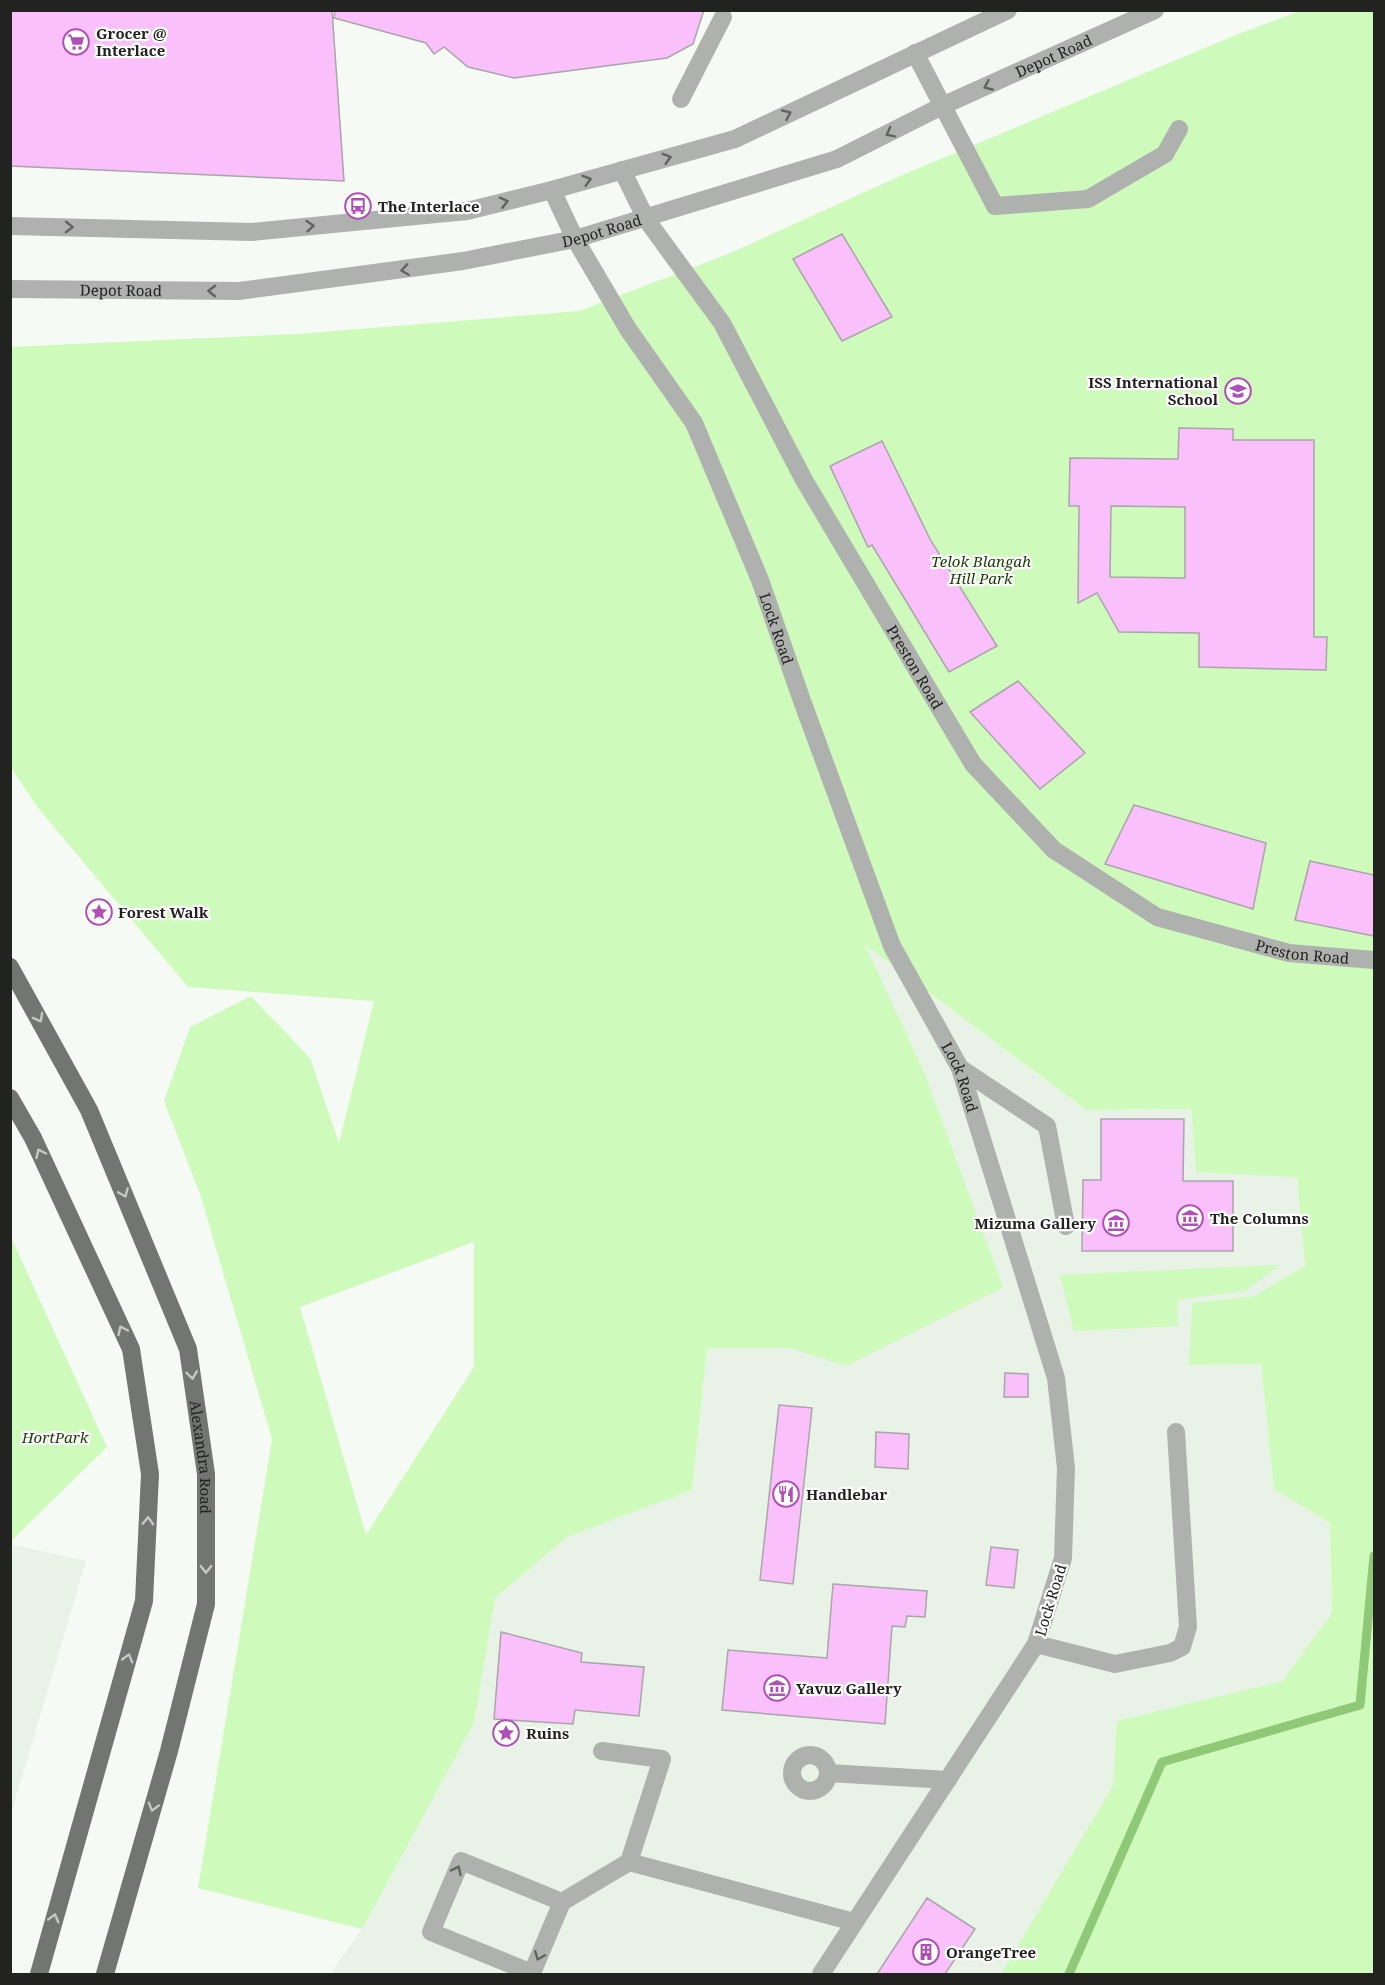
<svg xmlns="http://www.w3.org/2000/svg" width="1385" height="1985" font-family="'Noto Serif',serif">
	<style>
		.built { fill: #e9f2e6 }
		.green { fill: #cefabc; fill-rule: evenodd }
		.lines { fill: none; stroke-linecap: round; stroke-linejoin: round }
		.stream { stroke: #8fc877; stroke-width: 9 }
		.building { fill: #f9c0fb; stroke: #a9a5a9; stroke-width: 1.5; fill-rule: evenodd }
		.minor { stroke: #afb1ae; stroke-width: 18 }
		.major { stroke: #727571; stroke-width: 18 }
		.oneway { stroke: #616360 }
		.oneway2 { stroke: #c7c8c6 }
		.labels { text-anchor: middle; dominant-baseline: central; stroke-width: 4.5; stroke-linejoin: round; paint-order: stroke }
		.poi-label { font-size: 15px; font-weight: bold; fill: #222321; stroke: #fff; text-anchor: start }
		.street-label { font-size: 15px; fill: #222321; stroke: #fff }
		.park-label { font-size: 15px; font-style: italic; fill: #1b4006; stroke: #fff }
	</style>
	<rect width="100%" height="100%" fill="#f6faf5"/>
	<path class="built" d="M863,944L1085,1110L1191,1109L1196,1172L1297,1176L1305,1267L1254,1296L1192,1303L1190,1365L1261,1363L1274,1489L1330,1523L1332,1613L1284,1681L1118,1721L1114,1786L1001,1974H330L362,1929L474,1723L495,1598L567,1537L692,1490L707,1348H790L846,1366L924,1072Z
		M11,1544L86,1561L11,1814L10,1544Z"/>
	<path class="green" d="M1300,11H1374V1974H1001L1113,1786L1117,1721L1283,1681L1332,1613L1330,1523L1274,1489L1261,1364L1189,1365L1192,1303L1254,1296L1305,1266L1297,1177L1196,1172L1191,1109L1086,1110L865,945L924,1072L1003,1287L846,1366L790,1348H707L692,1490L567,1537L495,1598L474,1723L362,1929L198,1888L272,1439L200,1194L164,1101L190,1027L251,996L310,1058L339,1143L374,1001L188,987L38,808L11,768L10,347L297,334L579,311L728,254L900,176L1238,34ZM474,1242V1367L366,1535L300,1307Z
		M10,1235L107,1447L11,1541H10Z
		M1280,1265L1245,1291L1177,1300L1178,1326L1074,1331L1060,1275Z"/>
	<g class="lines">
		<path class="stream" d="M1069,1974L1162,1762L1360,1705L1374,1556"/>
	</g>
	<path class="building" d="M10,10H332L344,181L10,166Z
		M335,10H704L693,44L667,58L514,78L468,67L444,47L434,54L426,43L334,18Z
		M842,234L892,317L842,341L793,259Z
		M1179,428L1233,429V440H1314V637H1327L1326,670L1199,667V633L1119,632L1097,593L1078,603L1079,506H1069L1070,458L1178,459ZM1111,506L1185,507V578L1110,577Z
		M882,441L931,541L997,646L949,672L872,545L868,547L830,466Z
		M1018,681L1085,753L1040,789L970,712Z
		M1134,805L1266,843L1253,909L1105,864Z
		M1310,861L1374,875V936L1295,920Z
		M1101,1119H1184L1183,1181H1233V1251H1082L1083,1180H1101Z
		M1005,1373L1028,1374V1397H1004Z
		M779,1405L812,1408L793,1584L760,1580Z
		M876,1432L909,1434L908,1469L875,1467Z
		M991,1547L1018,1550L1014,1588L986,1585Z
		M833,1584L927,1591L925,1617L907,1616L905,1627L892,1626L885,1724L722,1710L728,1650L827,1658Z
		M501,1632L582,1653L581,1662L644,1667L639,1716L575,1710L573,1724L494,1719Z
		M927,1898L975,1929L945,1974H877Z"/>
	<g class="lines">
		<g class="minor">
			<path d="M915,53L995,206L1088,199L1165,154L1179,129"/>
			<path d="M681,99L723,17"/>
			<path id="s1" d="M622,170L646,219L722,323L804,480L973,764L1054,850L1157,917L1289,953L1374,960"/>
			<path id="s2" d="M552,190L575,239L628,329L694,423L760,580L801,698L892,946L960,1068L1056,1378L1066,1468L1063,1558L1036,1644L821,1974"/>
			<path d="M10,226L252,232L467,211L552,190L735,139L1008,10"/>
			<path id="s3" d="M10,289L239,291L463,261L575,239L837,159L942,106L1155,10"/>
			<path d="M960,1068L1047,1126L1066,1226"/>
			<path d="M1036,1644L1115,1664L1170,1653L1182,1647L1188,1627L1176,1432"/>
			<circle cx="810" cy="1773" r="18"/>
			<path d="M828,1773L948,1780"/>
			<path d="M629,1862L854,1922"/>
			<path d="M562,1902L461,1861L431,1932L532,1973L562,1902L629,1862L662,1759L602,1751"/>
		</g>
		<g class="major">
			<path id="s4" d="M10,967L89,1110L188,1349L206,1474V1604L169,1751L105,1974"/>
			<path d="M10,1098L33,1138L131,1349L150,1474L144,1601L39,1974"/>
		</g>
	</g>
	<defs><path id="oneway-chevron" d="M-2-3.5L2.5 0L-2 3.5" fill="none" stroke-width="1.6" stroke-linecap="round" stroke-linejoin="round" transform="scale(1.5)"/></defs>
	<g class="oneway">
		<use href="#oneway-chevron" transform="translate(988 86) rotate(156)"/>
		<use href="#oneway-chevron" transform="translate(787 114) rotate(-25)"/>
		<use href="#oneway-chevron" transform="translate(890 133) rotate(153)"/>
		<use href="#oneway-chevron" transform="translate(667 158) rotate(-16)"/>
		<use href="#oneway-chevron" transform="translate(587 180) rotate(-16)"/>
		<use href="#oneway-chevron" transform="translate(504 202) rotate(-14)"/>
		<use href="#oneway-chevron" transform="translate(310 226) rotate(-5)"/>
		<use href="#oneway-chevron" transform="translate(69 227) rotate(1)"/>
		<use href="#oneway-chevron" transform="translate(405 270) rotate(172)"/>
		<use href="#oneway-chevron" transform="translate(212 291) rotate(-179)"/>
		<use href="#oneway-chevron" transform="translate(457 1870) rotate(-65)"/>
		<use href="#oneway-chevron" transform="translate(539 1956) rotate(112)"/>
	</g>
	<g class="oneway2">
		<use href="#oneway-chevron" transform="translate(39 1018) rotate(61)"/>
		<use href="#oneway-chevron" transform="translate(40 1153) rotate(-115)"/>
		<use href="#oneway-chevron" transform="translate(124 1193) rotate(67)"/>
		<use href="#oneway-chevron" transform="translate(122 1330) rotate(-115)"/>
		<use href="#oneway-chevron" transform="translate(192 1375) rotate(82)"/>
		<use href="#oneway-chevron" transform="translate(148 1521) rotate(-88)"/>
		<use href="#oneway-chevron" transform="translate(206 1569) rotate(90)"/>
		<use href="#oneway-chevron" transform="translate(128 1658) rotate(-74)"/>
		<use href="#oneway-chevron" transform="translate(153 1807) rotate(106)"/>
		<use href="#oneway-chevron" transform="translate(54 1918) rotate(-75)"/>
	</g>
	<defs>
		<g id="supermarket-ring" transform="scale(1.35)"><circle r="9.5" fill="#fff" stroke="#b04fb7" stroke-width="1.5"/><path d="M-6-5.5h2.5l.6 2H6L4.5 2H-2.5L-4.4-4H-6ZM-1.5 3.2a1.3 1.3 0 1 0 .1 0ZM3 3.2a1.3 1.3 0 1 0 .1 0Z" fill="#b04fb7"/></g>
		<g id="bus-ring" transform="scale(1.35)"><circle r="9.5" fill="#fff" stroke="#b04fb7" stroke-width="1.5"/><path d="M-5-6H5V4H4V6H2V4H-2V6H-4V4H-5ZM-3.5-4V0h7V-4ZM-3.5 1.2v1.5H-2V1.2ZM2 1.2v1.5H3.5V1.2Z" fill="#b04fb7"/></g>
		<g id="school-ring" transform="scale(1.35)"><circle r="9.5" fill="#fff" stroke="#b04fb7" stroke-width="1.5"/><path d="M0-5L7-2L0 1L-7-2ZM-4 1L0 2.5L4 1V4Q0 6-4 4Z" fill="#b04fb7"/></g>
		<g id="sight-ring" transform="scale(1.35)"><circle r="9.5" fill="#fff" stroke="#b04fb7" stroke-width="1.5"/><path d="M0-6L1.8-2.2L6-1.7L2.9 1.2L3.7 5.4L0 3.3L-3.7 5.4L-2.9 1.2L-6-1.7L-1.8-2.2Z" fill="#b04fb7"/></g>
		<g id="museum-ring" transform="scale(1.35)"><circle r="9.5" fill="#fff" stroke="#b04fb7" stroke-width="1.5"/><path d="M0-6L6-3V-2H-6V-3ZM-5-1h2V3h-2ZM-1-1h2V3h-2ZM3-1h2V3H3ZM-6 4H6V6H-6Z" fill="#b04fb7"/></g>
		<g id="restaurant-ring" transform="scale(1.35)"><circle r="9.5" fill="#fff" stroke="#b04fb7" stroke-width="1.5"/><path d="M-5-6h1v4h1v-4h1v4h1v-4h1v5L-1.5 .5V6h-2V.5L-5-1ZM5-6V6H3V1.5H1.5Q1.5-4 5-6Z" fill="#b04fb7"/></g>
		<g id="building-ring" transform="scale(1.35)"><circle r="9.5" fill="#fff" stroke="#b04fb7" stroke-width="1.5"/><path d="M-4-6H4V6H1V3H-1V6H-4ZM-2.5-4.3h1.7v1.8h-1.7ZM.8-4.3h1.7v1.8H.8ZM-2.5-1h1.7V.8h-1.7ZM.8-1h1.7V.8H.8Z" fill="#b04fb7"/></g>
	</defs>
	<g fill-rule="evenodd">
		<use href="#supermarket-ring" x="76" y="42"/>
		<use href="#bus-ring" x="358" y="206"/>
		<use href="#school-ring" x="1238" y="391"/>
		<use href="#sight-ring" x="99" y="912"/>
		<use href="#museum-ring" x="1190" y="1218"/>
		<use href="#museum-ring" x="1116" y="1223"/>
		<use href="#restaurant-ring" x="786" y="1494"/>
		<use href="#museum-ring" x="777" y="1688"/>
		<use href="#sight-ring" x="506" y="1733"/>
		<use href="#building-ring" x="926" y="1952"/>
	</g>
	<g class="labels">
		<g class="poi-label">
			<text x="96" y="33">Grocer @<tspan x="96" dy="17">Interlace</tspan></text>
			<text x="378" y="206">The Interlace</text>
			<text x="1218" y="382" text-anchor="end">ISS International<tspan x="1218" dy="17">School</tspan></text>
			<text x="118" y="912">Forest Walk</text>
			<text x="1210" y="1218">The Columns</text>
			<text x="1096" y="1223" text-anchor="end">Mizuma Gallery</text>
			<text x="806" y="1494">Handlebar</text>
			<text x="796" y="1688">Yavuz Gallery</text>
			<text x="526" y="1733">Ruins</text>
			<text x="946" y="1952">OrangeTree</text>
		</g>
		<g class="street-label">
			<text stroke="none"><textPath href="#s3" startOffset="1083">Depot Road</textPath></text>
			<text stroke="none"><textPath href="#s3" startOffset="597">Depot Road</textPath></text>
			<text stroke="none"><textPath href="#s3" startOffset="111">Depot Road</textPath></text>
			<text stroke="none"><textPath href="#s2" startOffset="495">Lock Road</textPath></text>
			<text stroke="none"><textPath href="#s1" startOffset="578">Preston Road</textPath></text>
			<text stroke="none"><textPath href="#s1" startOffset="1082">Preston Road</textPath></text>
			<text stroke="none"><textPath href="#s2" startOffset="981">Lock Road</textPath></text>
			<text stroke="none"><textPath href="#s4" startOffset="531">Alexandra Road</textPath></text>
			<text transform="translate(1050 1600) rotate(-73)">Lock Road</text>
		</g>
		<g class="park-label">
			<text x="981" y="561">Telok Blangah<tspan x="981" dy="17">Hill Park</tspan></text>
			<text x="55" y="1437">HortPark</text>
		</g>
	</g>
	<rect width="1385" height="1985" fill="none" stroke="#222321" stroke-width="24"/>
</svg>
